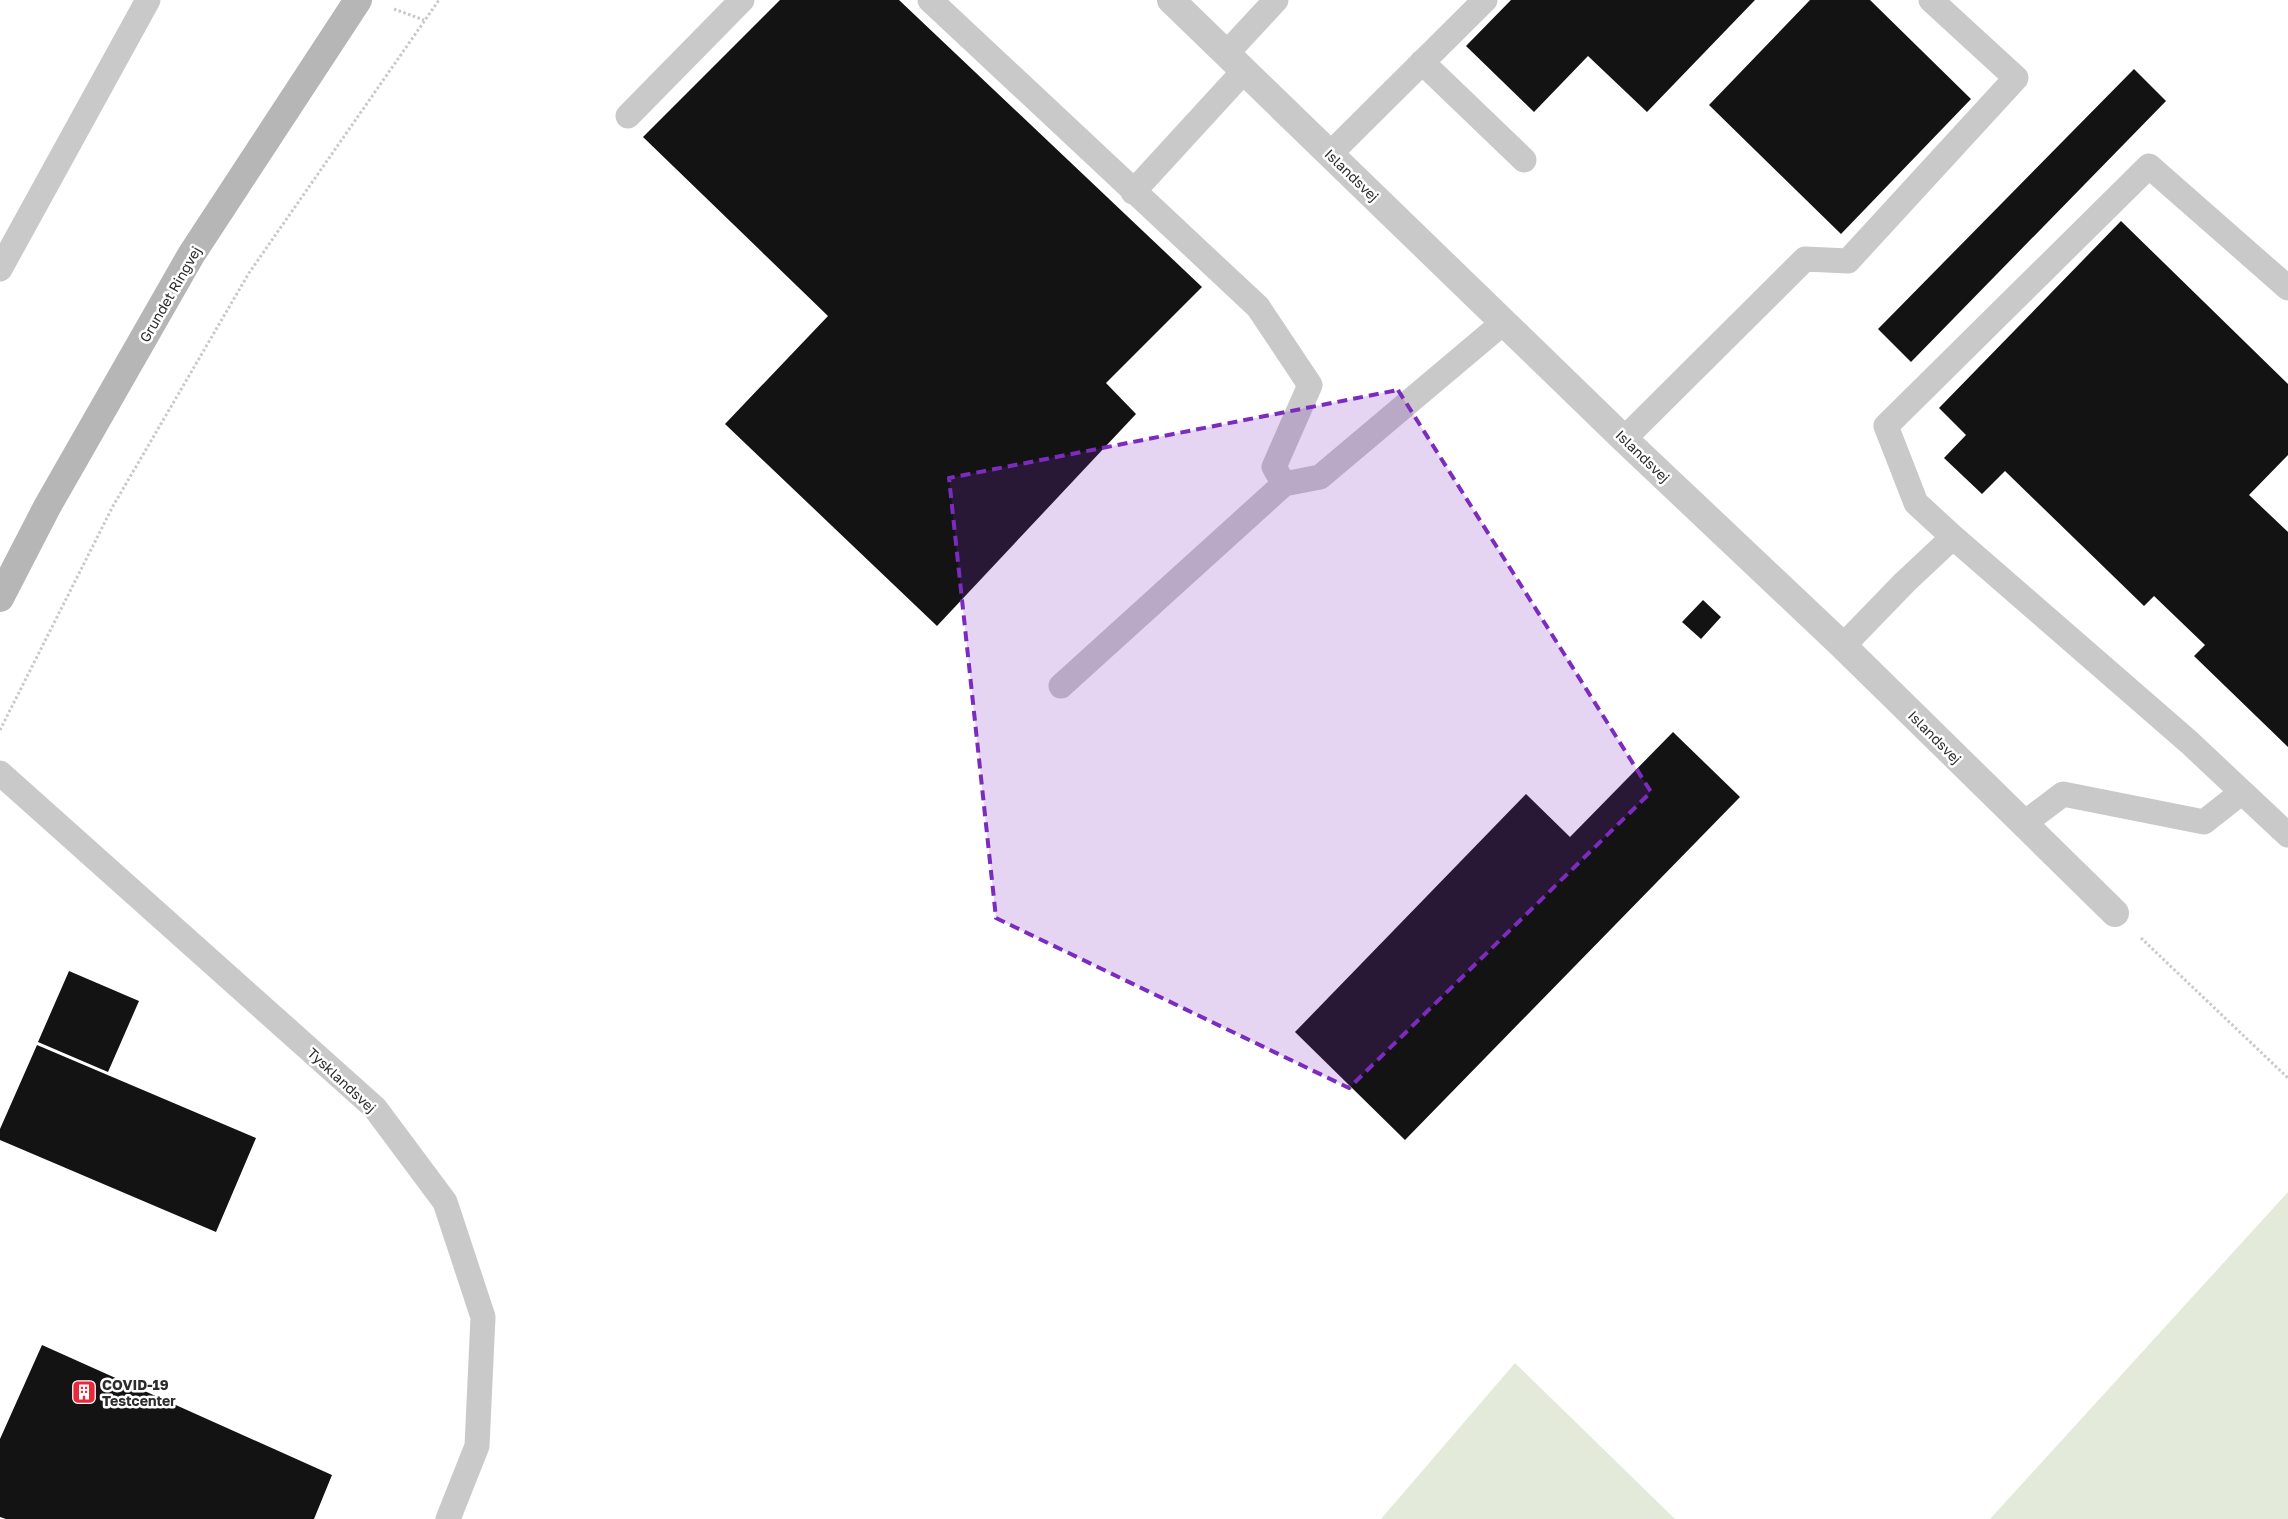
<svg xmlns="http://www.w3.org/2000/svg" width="2288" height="1519" font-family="'Golos Text',sans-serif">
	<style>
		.green { fill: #e3ead9 }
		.building { fill: #131313 }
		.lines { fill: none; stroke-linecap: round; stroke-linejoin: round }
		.path { stroke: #c9c9c9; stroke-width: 3; stroke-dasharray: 2.5 2.5; stroke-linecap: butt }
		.lane { stroke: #c9c9c9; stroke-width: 25 }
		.street { stroke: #c9c9c9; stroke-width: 28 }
		.secondary { stroke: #b6b6b6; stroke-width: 28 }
		.marked { fill: #7b2cbf; fill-opacity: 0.2; stroke: #7b2cbf; stroke-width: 4; stroke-dasharray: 10 6; stroke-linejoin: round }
		.labels { text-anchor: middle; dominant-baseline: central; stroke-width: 5; stroke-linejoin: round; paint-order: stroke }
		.street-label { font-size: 14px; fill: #2c2c2c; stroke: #fff }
		.poi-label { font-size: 14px; font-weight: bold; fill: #2c2c2c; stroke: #fff; text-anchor: start }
	</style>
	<rect width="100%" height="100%" fill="#fff"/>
	<path class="green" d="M2288,1192V1519H1990Z
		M1515,1363L1675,1519H1381Z"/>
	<path class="building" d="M780,0H899L1202,287L1106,383L1136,414L937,626L725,424L828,316L643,137Z
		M1511,0H1755L1647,112L1588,56L1534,112L1466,46Z
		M1810,0H1870L1971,99L1841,234L1709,105Z
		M2134,69L2166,101L1911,362L1878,329Z
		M2121,221L2288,384V455L2249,495L2288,532V747L2194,656L2205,645L2154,596L2144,606L2005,471L1982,494L1944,458L1966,435L1939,408Z
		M1703,600L1721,617L1701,639L1682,622Z
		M1673,732L1740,797L1405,1140L1295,1032L1526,794L1570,837Z
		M69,971L139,1001L108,1072L38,1042Z
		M37,1045L256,1138L216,1232L0,1140V1129Z
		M42,1345L332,1475L314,1519H6L0,1517V1439Z"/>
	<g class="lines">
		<path class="path" d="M394,9L424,20
			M0,730L113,506L249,273L439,0
			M2141,938L2288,1078"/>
		<path class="lane" d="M930,0L1258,307L1310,385L1274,467L1284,484L1061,686
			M1226,54L1276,0
			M1422,62L1524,160
			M628,116L742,0
			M1330,154L1485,0
			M1133,192L1244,71
			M0,269L148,0
			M1624,439L1805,259L1848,261L2016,78L1931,0
			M1284,484L1320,477L1504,322
			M1953,537L2190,743L2242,792
			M1843,646L1905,582L1953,537L1916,503L1886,426L2149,166L2288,288
			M0,773L375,1108L445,1202L483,1317L477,1446L448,1519
			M2023,824L2063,794L2204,822L2242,792L2288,835"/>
		<path class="street" d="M1171,0L1624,439L1843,646L2115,913"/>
		<path class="secondary" d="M0,598L47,507L191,255L358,0"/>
	</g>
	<path class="marked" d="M1398,390L1651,792L1349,1088L996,918L949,478Z"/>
	<defs>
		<g id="building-square" transform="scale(1.25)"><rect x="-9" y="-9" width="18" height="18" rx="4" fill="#e8293c" stroke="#fff"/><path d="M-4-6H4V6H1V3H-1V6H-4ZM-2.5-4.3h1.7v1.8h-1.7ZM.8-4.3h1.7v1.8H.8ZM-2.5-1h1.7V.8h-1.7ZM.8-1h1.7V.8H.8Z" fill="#fff"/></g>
	</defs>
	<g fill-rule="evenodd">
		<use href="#building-square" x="84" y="1392"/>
	</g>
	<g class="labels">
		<g class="street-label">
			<text transform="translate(1352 175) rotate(44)">Islandsvej</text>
			<text transform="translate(170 294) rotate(-60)">Grundet Ringvej</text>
			<text transform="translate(1643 456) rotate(44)">Islandsvej</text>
			<text transform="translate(1935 737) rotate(45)">Islandsvej</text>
			<text transform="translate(342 1080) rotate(43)">Tysklandsvej</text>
		</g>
		<g class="poi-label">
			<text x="102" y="1384">COVID-19<tspan x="102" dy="16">Testcenter</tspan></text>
		</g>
	</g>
</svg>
